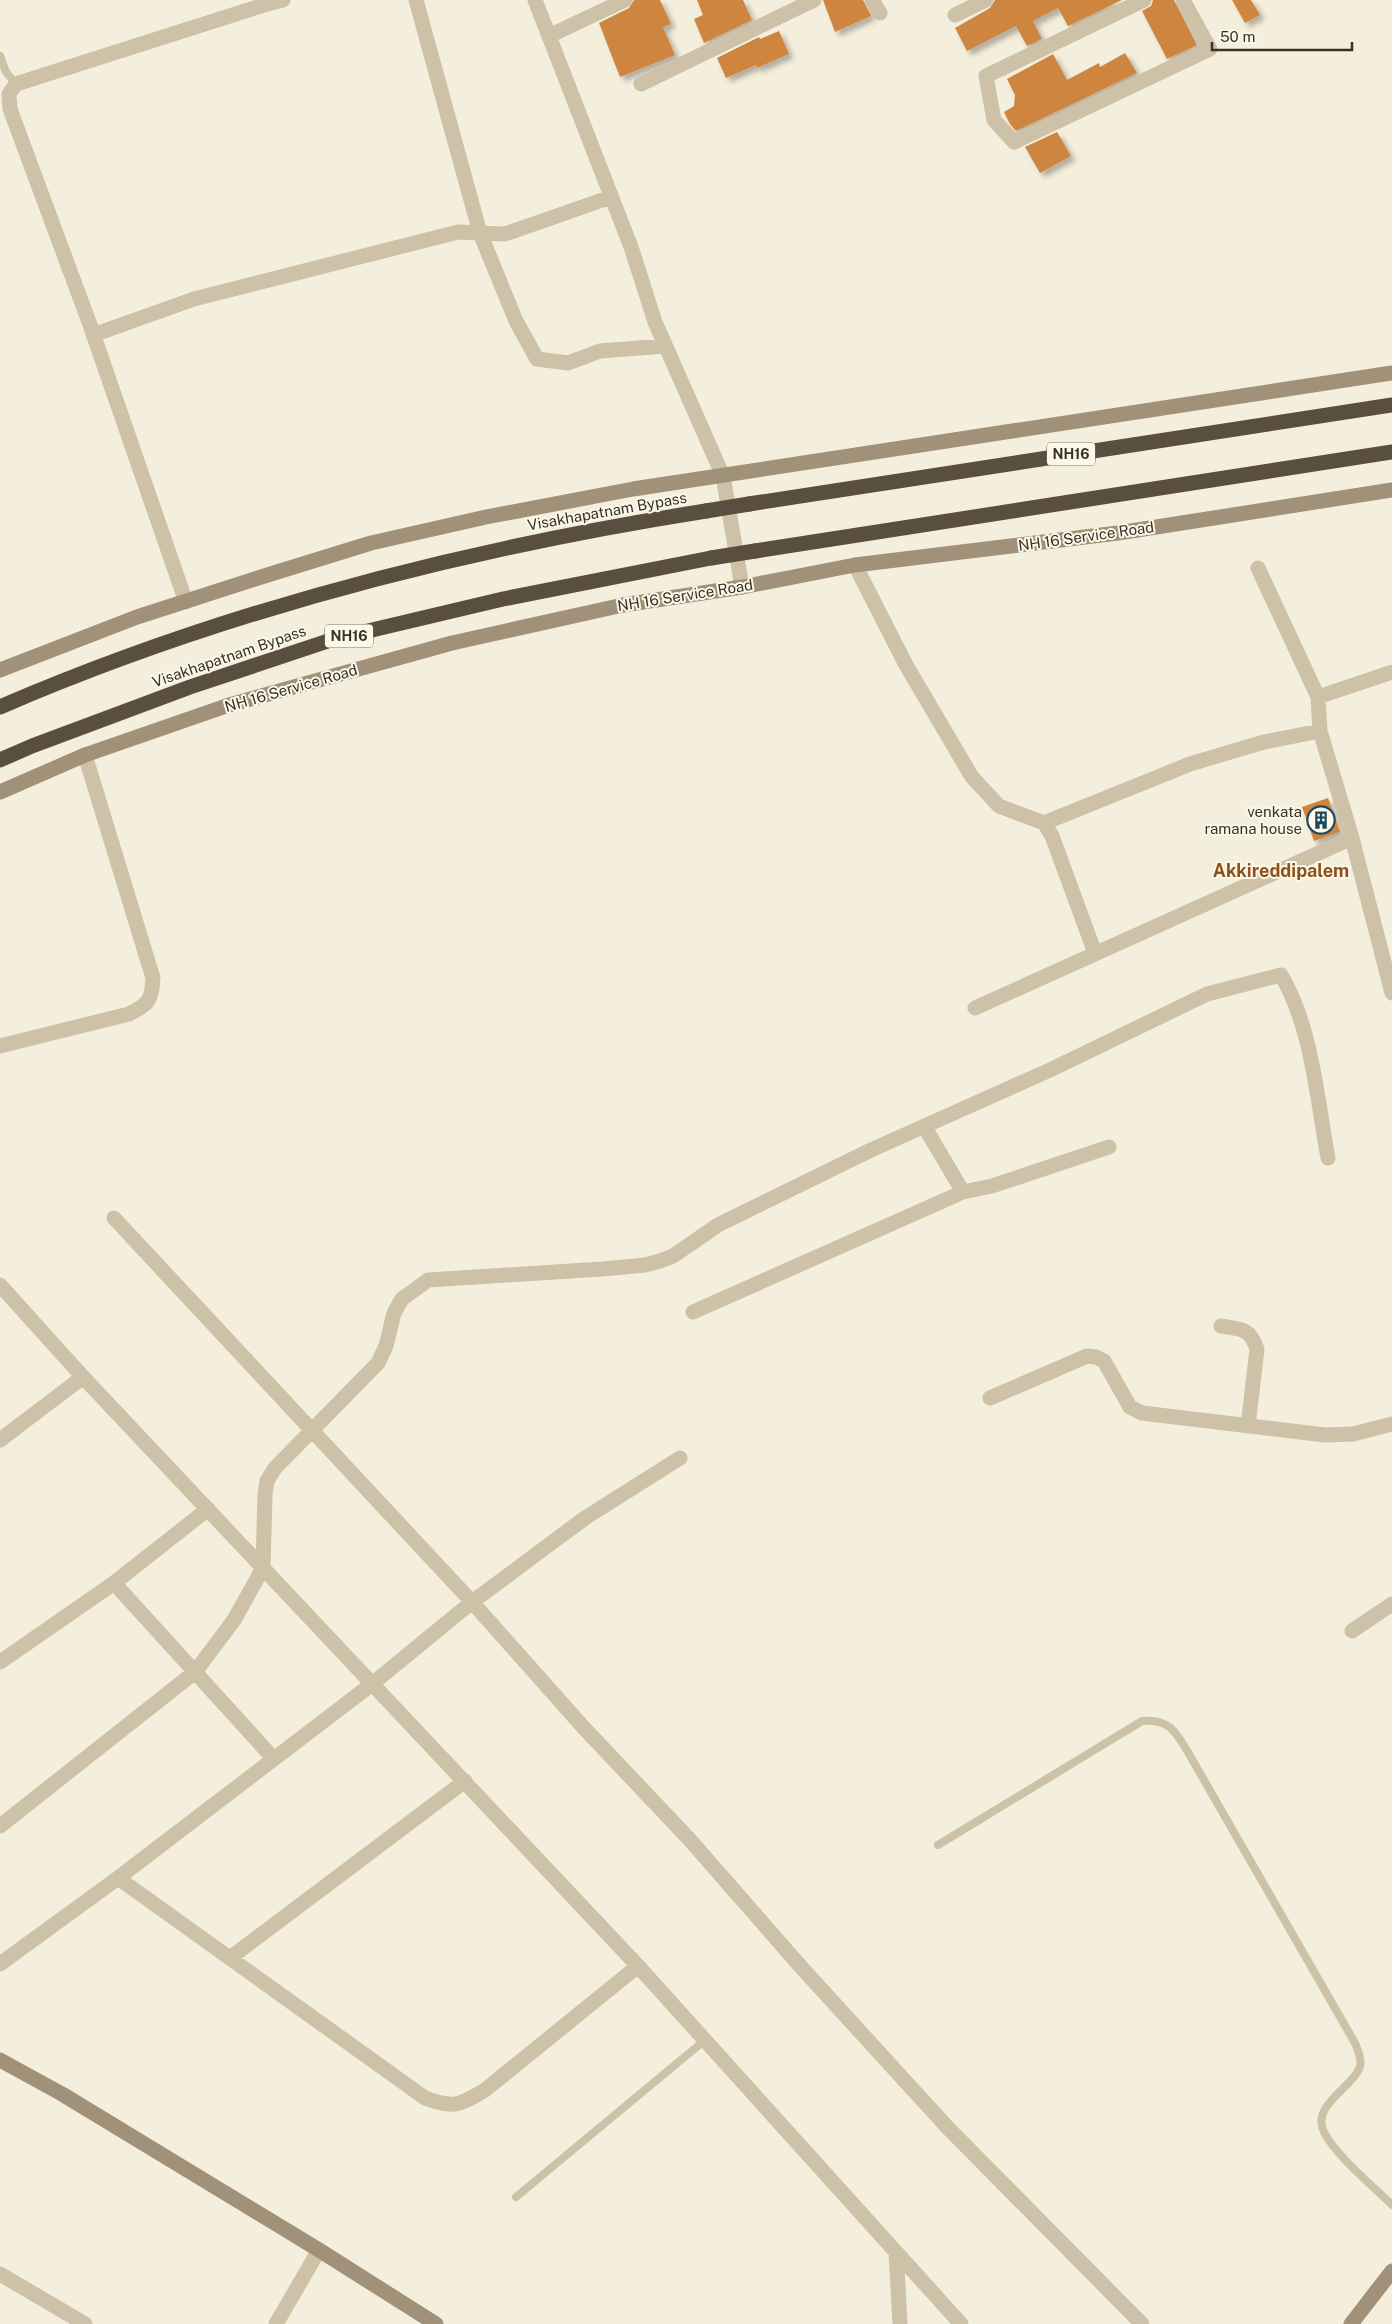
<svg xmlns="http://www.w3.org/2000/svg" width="1392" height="2324" font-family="'Public Sans',sans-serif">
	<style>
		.building { fill: #cd8541; filter: url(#shadow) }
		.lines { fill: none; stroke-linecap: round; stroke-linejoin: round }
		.lane { stroke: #cdc1a7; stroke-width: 8 }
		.street { stroke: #cdc1a7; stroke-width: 15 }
		.secondary { stroke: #a09178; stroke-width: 15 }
		.highway { stroke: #5a4e3f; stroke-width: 15 }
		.highway-bridge { stroke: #5a4e3f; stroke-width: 15 }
		.labels { text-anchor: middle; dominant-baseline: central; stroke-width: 4; stroke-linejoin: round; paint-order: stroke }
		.shield { fill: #fbf7e9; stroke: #736c62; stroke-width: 1 }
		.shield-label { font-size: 14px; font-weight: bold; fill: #393128 }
		.street-label { font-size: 15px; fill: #393128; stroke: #fbf7e9 }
		.poi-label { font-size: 15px; fill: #393128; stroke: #fbf7e9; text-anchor: end }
		.quarter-label { font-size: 18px; font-weight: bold; fill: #8d521c; stroke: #fbf7e9 }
	</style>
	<defs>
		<filter id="shadow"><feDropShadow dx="4.5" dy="4.5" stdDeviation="2.5" flood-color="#0004"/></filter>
	</defs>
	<rect width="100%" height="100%" fill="#f4eedc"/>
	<path class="building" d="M634,0H660L671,24L663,27L675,55L620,77L599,23L629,8Z
		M697,0H743L752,20L704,43L694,19L703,15Z
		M823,0H863L871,16L835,32Z
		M995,0H1122L1068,26L1058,8L1033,21L1042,39L1027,46L1016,26L967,51L955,28L990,8Z
		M1153,0H1174L1197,45L1167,59L1142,11L1151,6Z
		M1232,0H1251L1260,15L1245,23Z
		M779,31L789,54L757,68L756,65L726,78L717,58L759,37L760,39Z
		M1125,53L1137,73L1016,131L1010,124L1004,112L1014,106L1015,95L1007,79L1053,54L1067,80L1099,63L1100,67Z
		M1057,132L1071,156L1040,173L1025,147Z
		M1328,798L1340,832L1314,841L1302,807Z"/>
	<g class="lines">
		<path class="lane" d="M0,56L6,72L16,84
			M938,1845L1142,1721C1169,1718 1176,1732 1189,1754L1355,2043C1358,2051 1363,2061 1359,2069C1350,2089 1311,2106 1324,2132C1336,2156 1372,2185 1392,2205
			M516,2197L705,2040"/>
		<path class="street" d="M416,0L480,233L516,321L537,359L568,363L600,351L665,346
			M535,0L631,247L655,322L723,476L742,587
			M872,0L880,13
			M1144,0L986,76L994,120L1014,142L1210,49L1183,0
			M267,4L283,0
			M955,15L986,0
			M549,36L625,0
			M641,84L814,0
			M93,335L194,299L458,232L505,234L611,197
			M855,565L906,665L972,777L999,806L1044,823L1052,836L1095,953
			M1258,568L1318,697L1320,731L1352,838L1392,993
			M186,602L89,322L10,109L9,94L16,84L267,4L266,0
			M1318,697L1392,672
			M1044,823L1190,764L1264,742L1320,731
			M975,1008L1352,838
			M0,1046L129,1014C149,1004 152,1000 153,978L85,755
			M924,1126L963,1192
			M114,1218L472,1602L584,1728L690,1840L801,1967L948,2128L1142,2324
			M0,1285L83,1377L638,1966L961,2324
			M693,1312L963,1192L992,1186L1109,1147
			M1221,1326C1241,1329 1250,1328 1257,1349L1248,1426
			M990,1398L1087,1356L1096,1357L1104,1361L1130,1407L1142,1413L1325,1435L1353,1434L1392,1424
			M0,1440L83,1377
			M114,1583L274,1759
			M1352,1631L1392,1604
			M0,1662L114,1583L208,1509
			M0,1826L195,1672L234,1620L263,1568L265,1494L267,1481L275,1468L378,1363L386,1346L394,1313L402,1299L428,1280L602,1269L645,1265L660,1261L673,1256L718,1225L871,1150L1050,1070L1207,994L1281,975C1312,1027 1317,1099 1328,1158
			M118,1878L425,2098C454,2109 460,2105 485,2090L638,1966
			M230,1958L465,1781
			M0,1964L118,1878L372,1684L472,1602L585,1518L680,1458
			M896,2252L900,2324
			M0,2274L85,2324
			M276,2324L319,2250"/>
		<path class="secondary" d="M0,670L137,617L261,577L371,543L486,517L633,489L1392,373
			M0,792L85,755L229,705L452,643L623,605L742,587L855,565L1118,533L1392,490
			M0,2060L62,2094L319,2250L436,2324
			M1351,2324L1392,2271"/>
		<path class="highway" d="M749,504L1392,405
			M755,551L1392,452
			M0,707C225,610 464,549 706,511
			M0,760L32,746L190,687L334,639L503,599L711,558"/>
		<path class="highway-bridge" d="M706,511L749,504
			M711,558L755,551"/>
	</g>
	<defs>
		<g id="building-ring" transform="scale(1.4375)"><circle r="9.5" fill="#fbf7e9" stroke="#1b485d" stroke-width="1.5"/><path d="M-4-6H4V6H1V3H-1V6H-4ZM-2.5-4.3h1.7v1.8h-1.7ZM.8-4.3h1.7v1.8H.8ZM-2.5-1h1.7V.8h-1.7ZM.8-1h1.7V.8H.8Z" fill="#1b485d"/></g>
	</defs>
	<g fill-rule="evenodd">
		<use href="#building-ring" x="1321" y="820"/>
	</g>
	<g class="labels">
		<g class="shield">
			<rect x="1047" y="442.5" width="48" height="23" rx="4"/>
			<rect x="325" y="624.5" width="48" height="23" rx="4"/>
		</g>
		<g class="shield-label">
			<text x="1071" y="454">NH16</text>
			<text x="349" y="636">NH16</text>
		</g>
		<g class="street-label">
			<text transform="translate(607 511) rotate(-10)">Visakhapatnam Bypass</text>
			<text transform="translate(1086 536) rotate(-8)">NH 16 Service Road</text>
			<text transform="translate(685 595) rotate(-9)">NH 16 Service Road</text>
			<text transform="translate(229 656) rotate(-19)">Visakhapatnam Bypass</text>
			<text transform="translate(291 688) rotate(-16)">NH 16 Service Road</text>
		</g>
		<g class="poi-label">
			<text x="1302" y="811">venkata<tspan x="1302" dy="17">ramana house</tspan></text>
		</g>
		<g class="quarter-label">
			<text x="1281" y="870">Akkireddipalem</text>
		</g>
	</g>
	<path d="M1212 42v8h140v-8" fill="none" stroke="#393128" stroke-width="2.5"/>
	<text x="1220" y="42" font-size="15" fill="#393128" stroke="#fbf7e9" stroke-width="4" paint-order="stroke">50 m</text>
</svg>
